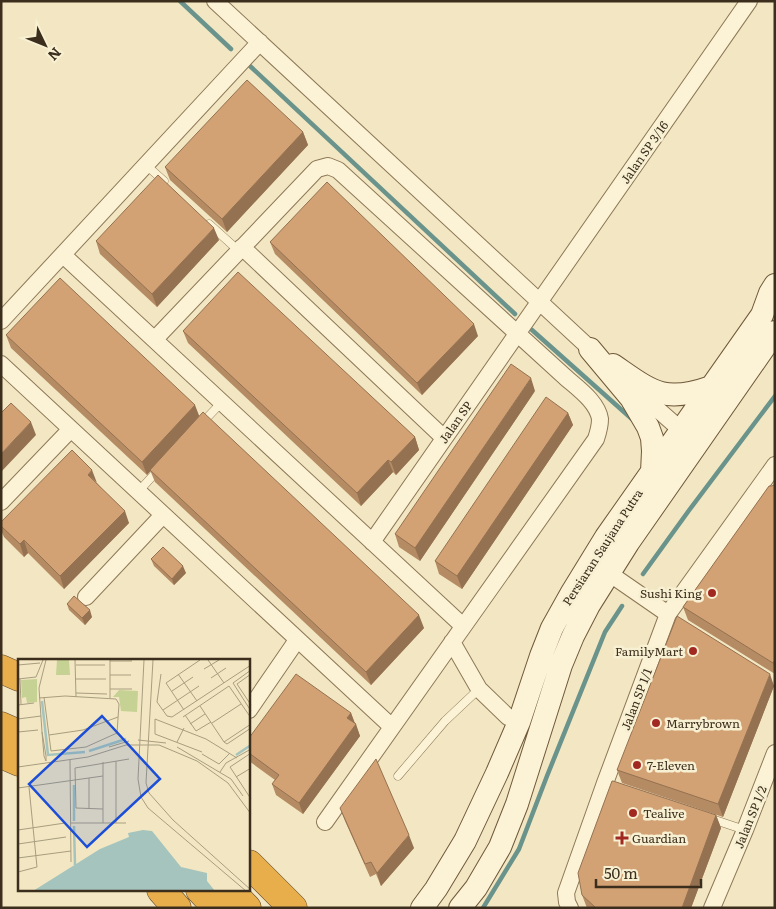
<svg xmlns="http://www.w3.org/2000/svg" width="776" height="909" font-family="Literata,serif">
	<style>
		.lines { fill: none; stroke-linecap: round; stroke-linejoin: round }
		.stream { stroke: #6a938c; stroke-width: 4.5 }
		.lane-casing { stroke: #8d7857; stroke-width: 9 }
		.street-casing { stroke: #8d7857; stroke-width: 18 }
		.secondary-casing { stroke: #6f583a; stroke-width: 24 }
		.highway-casing { stroke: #5b452c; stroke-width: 29 }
		.lane { stroke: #fcf3d6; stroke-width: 8 }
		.street { stroke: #fcf3d6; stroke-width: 16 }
		.secondary { stroke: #fcf3d6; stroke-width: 22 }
		.highway { stroke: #e8ae4b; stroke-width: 28 }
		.wall { fill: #b58b64 }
		.shaded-wall { fill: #947151 }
		.building { fill: #d3a274; stroke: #947151 }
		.poi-dot { fill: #a22922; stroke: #f8f0d2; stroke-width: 2 }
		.labels { text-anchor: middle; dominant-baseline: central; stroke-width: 5; stroke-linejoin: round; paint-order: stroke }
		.street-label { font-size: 12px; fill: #3c2e1d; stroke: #f8f0d2 }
		.poi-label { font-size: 12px; fill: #3c2e1d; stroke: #f8f0d2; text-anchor: start }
		.inset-river { fill: none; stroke: #a4c4bd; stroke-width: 2.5 }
		.inset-road { fill: none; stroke: #a99d80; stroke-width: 1 }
		.view { fill: #1d4ed8; fill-opacity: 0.15; stroke: #1d4ed8; stroke-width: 2.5 }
		.inset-edge { fill: none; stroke: #3c2e1d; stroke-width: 2.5 }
	</style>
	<rect width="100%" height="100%" fill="#f2e7c2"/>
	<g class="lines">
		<path class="stream" d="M180,1L231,49
			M250,66L515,314
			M532,330L633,420
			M643,574L690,509L775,396
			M483,908L519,849L547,776L605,632L622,606"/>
		<g class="lane-casing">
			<path id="lane" d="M146,165L164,181
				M209,224L239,251
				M201,424L222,402
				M138,492L159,469
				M398,776L445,721L479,689
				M709,818L745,830"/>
		</g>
		<g class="street-casing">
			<path id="street" d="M215,1L597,355
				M242,247L444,438
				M63,255L463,626
				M1,321L260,42
				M155,339L317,169L328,166L338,170L564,376C577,388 597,401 600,419C600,426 598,433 596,439L325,822
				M1,364L392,727
				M630,385L681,430
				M1,502L71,429
				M372,542L749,1
				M600,567L668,614
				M86,597L163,515
				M452,642L479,689L508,717L519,722
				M249,710L297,640
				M570,908L567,902L566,893L605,783L668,614L775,465
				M712,908L745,830L775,753"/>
		</g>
		<g class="secondary-casing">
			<path id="secondary" d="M590,349L631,398L648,427L652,438L653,451L652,472
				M613,365C651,391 663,404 711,387
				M422,908L436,889L465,841L497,773L519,722L541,656L552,628L571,594L606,537L762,315L770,293L775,285
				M460,908L476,888L500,847L517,804L561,665L573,636L589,605L628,543L775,332"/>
		</g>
		<g class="highway-casing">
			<path id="highway" d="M1,669L19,677
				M1,726L19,734
				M1,754L19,762
				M249,864L293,908
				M161,890L177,908
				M200,890L217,908
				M230,890L247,908"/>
		</g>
		<use href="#lane" class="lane"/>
		<use href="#street" class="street"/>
		<use href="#secondary" class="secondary"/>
		<use href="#highway" class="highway"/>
	</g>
	<path class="wall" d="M303,132L308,145L227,232L170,180L165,167Z
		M219,240L157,307L100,254L96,241Z
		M270,242L478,336L422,395L275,254Z
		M183,331L415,437L419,450L396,475L393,472L361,506L188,343Z
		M6,335L200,417L424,628L371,685L155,482L150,470L147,475L11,348Z
		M535,391L420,561L399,547L395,534Z
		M568,413L573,425L462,589L439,574L435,561Z
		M97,483L129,523L64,589L28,553L24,557L4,537L1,530V522Z
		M775,484V674L688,620L683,607L772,486Z
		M151,559L186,573L174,585L154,566Z
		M67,604L92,617L85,625L69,610Z
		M774,686L723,817L622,783L617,770Z
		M351,713L360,736L303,814L276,795L272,784L275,780L249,761V738Z
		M340,808L414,848L381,886L376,874L370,877L345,821Z
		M716,815L721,828L691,908H587L582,895Z"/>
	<path class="shaded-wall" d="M303,132L308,145L227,232L222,219Z
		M214,228L219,240L157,307L152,294Z
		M474,324L478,336L422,395L417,383Z
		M531,378L535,391L420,561L415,548Z
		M195,405L200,418L147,475L142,462Z
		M568,413L573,425L462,589L457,576Z
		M31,422L36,435L1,472V454Z
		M415,437L419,450L396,475L391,462Z
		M388,460L393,472L361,506L357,493Z
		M92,470L97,483L88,475Z
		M125,511L129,523L64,589L60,576Z
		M24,540L28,553L24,557L20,544Z
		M183,566L186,573L174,585L172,579Z
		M90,610L92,617L85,625L82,618Z
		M419,615L424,628L371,685L366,672Z
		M775,660V669L773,663Z
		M770,674L774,686L723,817L718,804Z
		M351,713L355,724L347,718Z
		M356,724L360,736L303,814L299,803Z
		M716,815L721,828L691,908H682Z
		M409,835L414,848L381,886L377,873Z"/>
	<path class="building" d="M247,80L303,132L222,219L165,167Z
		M158,175L214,228L152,294L96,241Z
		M327,182L474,324L417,383L270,242Z
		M238,272L415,437L391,462L388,460L357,493L183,331Z
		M60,278L195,405L142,462L6,335Z
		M511,364L531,378L415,548L395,534Z
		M546,397L568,413L457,576L435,561Z
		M11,403L31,422L1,454V413Z
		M203,412L419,615L366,672L150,470Z
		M72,450L92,470L88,475L125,511L60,576L24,540L20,544L1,526V522Z
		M775,484V660L773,663L683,607L769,486H772Z
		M163,547L183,566L172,579L151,559Z
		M74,596L90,610L82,618L67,604Z
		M677,616L770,674L718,804L617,770Z
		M296,674L351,713L347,718L356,724L299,803L272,784L279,775L249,753V738Z
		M376,759L409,835L377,873L371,862L365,864L340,808Z
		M612,781H613L716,815L682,908H596L582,895L578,873Z"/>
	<g class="poi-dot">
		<circle cx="712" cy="593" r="5"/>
		<circle cx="693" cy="651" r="5"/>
		<circle cx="656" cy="723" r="5"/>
		<circle cx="637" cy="765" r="5"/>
		<circle cx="633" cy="813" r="5"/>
		<path d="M619.5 830.5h5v5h5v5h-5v5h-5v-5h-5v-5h5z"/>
	</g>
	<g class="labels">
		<g class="street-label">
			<text transform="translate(644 152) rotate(-55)">Jalan SP 3/16</text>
			<text transform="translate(455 422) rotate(-55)">Jalan SP</text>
			<text transform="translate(602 547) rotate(-57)">Persiaran Saujana Putra</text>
			<text transform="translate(636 699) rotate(-69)">Jalan SP 1/1</text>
			<text transform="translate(750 817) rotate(-68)">Jalan SP 1/2</text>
		</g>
		<g class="poi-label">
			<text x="702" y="593" text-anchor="end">Sushi King</text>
			<text x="683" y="651" text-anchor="end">FamilyMart</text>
			<text x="666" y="723">Marrybrown</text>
			<text x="647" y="765">7-Eleven</text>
			<text x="643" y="813">Tealive</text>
			<text x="632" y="838">Guardian</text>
		</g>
	</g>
	<g transform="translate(18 659)">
		<rect width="232" height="232" fill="#f2e7c2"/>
		<path d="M39,1H51L52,16H38ZM19,20V43L9,44L8,38L4,39L3,21ZM101,31L120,32L119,53L103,52L101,38H95Z" fill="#c6d194"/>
		<path d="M125,171L134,172L163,208L189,214V222L197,232H15L82,190L111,178L110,174Z" fill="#a4c4bd"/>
		<path class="inset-river" d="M24,42L30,96L67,93M71,92L108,80M218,96L233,86M56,162V126M56,167L57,206"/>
		<path class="inset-road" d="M57,1L58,38M126,1L120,120L123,138L130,149L228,232M135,1L128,124L131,134L155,161L233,231M190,1L206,24M92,2H114M0,6L22,4M58,6H87M186,10L201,1M233,11L215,24L233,52M143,15L139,43L149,57L154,58L233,6M160,15L179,42M233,15L219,25L233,46M92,16H113M193,19L208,9M0,20L18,18L25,1M2,20L3,45M58,20H88M92,30H114M154,32L175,18M58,34L89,35M21,39L47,37L98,40L101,45L99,74L68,88L33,92L26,38M92,39V1M0,46L16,44M182,47L206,83M145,51L181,27M166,51L148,24L182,1M167,56L178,72L193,63M165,58L211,27L233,59M0,60L23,57M194,64L223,45M172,65L187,55M0,73L20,71M24,73L21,29L28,1M24,73L28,97V102L26,97ZM31,76L65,71L100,58M120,81L148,84M159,83L166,69M206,83L209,85L233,69M206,83L233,65M91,88L111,82M159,88L213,120L225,137M184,93L137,75V60L188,80L219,99M233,94L212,108L233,140M184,95L201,105L212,94M52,101L53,203M98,102V164M85,103V164M0,108L70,98L108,86H141L179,102L210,124L233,155M202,113L208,104L233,90M218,118L233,109M0,129L85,117M71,150V119M85,150L58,149L57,109L111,100M53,164H108M0,171L47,164M0,185L48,178M0,199L53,192M0,213L19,208L11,128"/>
		<path class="view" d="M84,57L142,120L69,188L11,125Z"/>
		<rect width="232" height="232" class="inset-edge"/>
	</g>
	<rect width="776" height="909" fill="none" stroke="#3c2e1d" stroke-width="5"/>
	<g transform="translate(45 45) rotate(133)" stroke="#f8f0d2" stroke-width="4" paint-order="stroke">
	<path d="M0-4L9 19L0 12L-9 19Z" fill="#3c2e1d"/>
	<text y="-8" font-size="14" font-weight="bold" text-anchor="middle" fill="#3c2e1d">N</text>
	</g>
	<path d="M596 879v8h105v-8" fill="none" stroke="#3c2e1d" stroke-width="2.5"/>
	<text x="604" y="879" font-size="15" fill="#3c2e1d" stroke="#f8f0d2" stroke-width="4" paint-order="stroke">50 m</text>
</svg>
